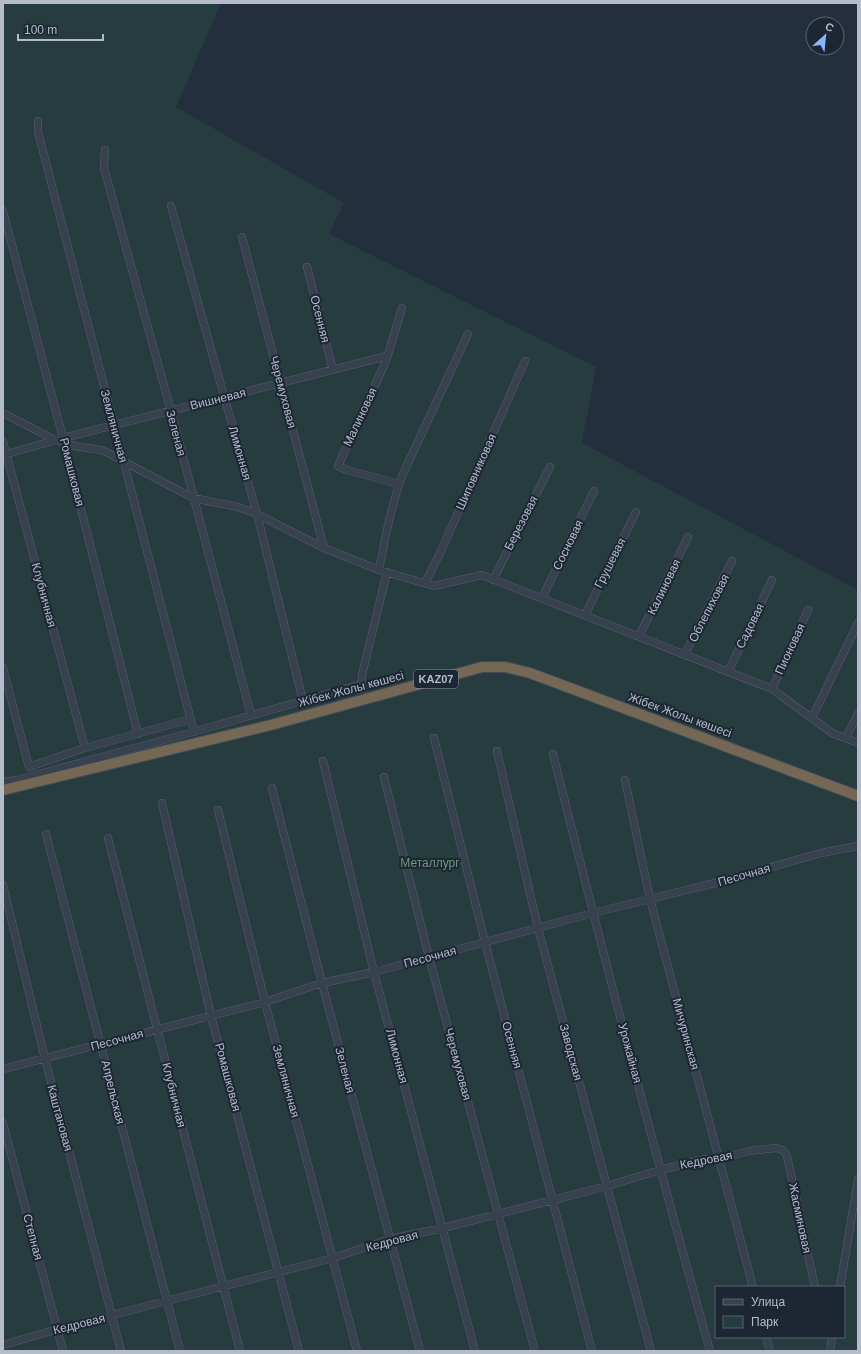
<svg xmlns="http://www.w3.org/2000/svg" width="861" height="1354" font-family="Helvetica,sans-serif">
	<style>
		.green { fill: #263c3f; fill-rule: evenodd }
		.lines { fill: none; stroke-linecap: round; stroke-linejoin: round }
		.minor-casing { stroke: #565f6c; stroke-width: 8 }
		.highway-casing { stroke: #434c59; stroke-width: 12 }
		.minor { stroke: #38414e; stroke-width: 7 }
		.highway { stroke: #746855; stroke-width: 10 }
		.labels { text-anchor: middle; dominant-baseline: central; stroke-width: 4; stroke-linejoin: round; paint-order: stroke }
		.shield { fill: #1d2633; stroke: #878f9c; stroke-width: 1 }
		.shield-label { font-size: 11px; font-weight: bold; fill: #b4bcc9 }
		.street-label { font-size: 12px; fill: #b4bcc9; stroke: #1d2633 }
		.park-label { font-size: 12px; fill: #6b9a76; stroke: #1d2633 }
	</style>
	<rect width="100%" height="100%" fill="#242f3e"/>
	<path class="green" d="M3,3H221L176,107L344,203L329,234L596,367L582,443L858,590V1351H3ZM716,1287H844V1337H716Z"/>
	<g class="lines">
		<g class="minor-casing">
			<path id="minor" d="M38,121V132L194,732
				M105,150L104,168L171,411L251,715
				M171,206L257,514L303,701
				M3,211L63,438L138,734
				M242,237L324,548
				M307,267L333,370
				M3,413L55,440
				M57,440C72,448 87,447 104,451L193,498L238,507L257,514L324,548L379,570L434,586L482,575L772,689L832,733L858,743
				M3,442L85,748
				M3,455L63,438L387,356
				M399,484L347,470L338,466L386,361L402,308
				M379,570C385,538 391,507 402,476L468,334
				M493,580L550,467
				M425,583L441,551L525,361
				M542,598L594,491
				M585,615L636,512
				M639,636L688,537
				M685,654L732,561
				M3,668L29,767L85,748L191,719
				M728,672L772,580
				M772,689L808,610
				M361,700L362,675L387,572
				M812,718L858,623
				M846,737L858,714
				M434,738L485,942L592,1351
				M497,751L538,928L651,1351
				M553,754C603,954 655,1153 710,1351
				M323,761L374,972L475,1351
				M384,777L429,957L535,1351
				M625,780L650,899L753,1287
				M3,782L17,780L186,734L362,684
				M272,788L322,983L420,1351
				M162,803L211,1016L299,1351
				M218,810L265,1002L357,1351
				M46,834L180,1351
				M108,838L240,1351
				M3,885L45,1059L121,1351
				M3,1069L265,1002L322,983L374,972L593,913L719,882L821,853L858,846
				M3,1123L63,1351
				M840,1287L858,1179
				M766,1337L770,1351
				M3,1345L58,1329L333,1258L390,1239L443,1228L553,1200L607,1186L660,1170L706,1159H719L749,1151L776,1148L783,1150L787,1156L815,1287
				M830,1351L832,1337"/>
		</g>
		<g class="highway-casing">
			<path id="highway" d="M3,790L271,725L482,667H505L530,673L858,796"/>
		</g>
		<use href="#minor" class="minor"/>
		<use href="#highway" class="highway"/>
	</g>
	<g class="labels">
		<rect class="shield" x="414" y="670" width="44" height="18" rx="3"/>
		<g class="shield-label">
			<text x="436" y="679">KAZ07</text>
		</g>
		<g class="street-label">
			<text transform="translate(320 319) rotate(76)">Осенняя</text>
			<text transform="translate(283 392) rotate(75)">Черемуховая</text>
			<text transform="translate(218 399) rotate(-14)">Вишневая</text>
			<text transform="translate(360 417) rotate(-65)">Малиновая</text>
			<text transform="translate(114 426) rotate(75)">Земляничная</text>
			<text transform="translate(176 433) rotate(75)">Зеленая</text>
			<text transform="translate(240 453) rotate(74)">Лимонная</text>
			<text transform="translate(72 472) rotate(76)">Ромашковая</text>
			<text transform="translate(476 472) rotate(-66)">Шиповниковая</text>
			<text transform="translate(521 523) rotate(-63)">Березовая</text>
			<text transform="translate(568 545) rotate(-64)">Сосновая</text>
			<text transform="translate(610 563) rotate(-63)">Грушевая</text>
			<text transform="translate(664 587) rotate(-64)">Калиновая</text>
			<text transform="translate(44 595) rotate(75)">Клубничная</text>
			<text transform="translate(709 608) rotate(-63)">Облепиховая</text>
			<text transform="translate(750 626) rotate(-64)">Садовая</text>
			<text transform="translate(790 649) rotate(-65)">Пионовая</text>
			<text transform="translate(351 689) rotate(-15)">Жібек Жолы көшесі</text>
			<text transform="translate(680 715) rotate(20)">Жібек Жолы көшесі</text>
			<text transform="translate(744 875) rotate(-16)">Песочная</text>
			<text transform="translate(430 957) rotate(-15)">Песочная</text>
			<text transform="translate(686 1034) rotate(75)">Мичуринская</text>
			<text transform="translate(117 1040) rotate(-15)">Песочная</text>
			<text transform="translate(512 1045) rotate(75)">Осенняя</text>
			<text transform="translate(571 1052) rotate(75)">Заводская</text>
			<text transform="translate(630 1053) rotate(75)">Урожайная</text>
			<text transform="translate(397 1056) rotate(75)">Лимонная</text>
			<text transform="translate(458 1064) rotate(75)">Черемуховая</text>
			<text transform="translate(345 1070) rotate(75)">Зеленая</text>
			<text transform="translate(228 1077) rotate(75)">Ромашковая</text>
			<text transform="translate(286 1081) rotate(75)">Земляничная</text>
			<text transform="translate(113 1092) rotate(76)">Апрельская</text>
			<text transform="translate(174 1095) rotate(76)">Клубничная</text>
			<text transform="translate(60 1118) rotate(75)">Каштановая</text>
			<text transform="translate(706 1160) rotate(-11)">Кедровая</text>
			<text transform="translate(800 1218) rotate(78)">Жасминовая</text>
			<text transform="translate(33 1237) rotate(75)">Степная</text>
			<text transform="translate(392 1241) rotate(-15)">Кедровая</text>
			<text transform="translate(79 1324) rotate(-14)">Кедровая</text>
		</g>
		<g class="park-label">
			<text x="430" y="863">Металлург</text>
		</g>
	</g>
	<rect width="861" height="1354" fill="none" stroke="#b4bcc9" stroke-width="8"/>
	<rect x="715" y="1286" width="130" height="52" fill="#1d2633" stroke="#59626f"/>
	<rect x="723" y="1299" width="20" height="6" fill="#38414e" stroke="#59626f"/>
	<text x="751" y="1306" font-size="12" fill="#b4bcc9">Улица</text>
	<rect x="723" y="1316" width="20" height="12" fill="#263c3f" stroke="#59626f"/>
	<text x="751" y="1326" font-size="12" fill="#b4bcc9">Парк</text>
	<g transform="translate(825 36) rotate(27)"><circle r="19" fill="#1d2633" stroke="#59626f"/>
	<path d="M0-3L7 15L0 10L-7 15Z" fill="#8ab4f8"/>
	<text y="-6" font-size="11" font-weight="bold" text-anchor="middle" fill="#b4bcc9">С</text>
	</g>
	<path d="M18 34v6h85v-6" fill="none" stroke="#b4bcc9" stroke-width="2"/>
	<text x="24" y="34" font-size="12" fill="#b4bcc9" stroke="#1d2633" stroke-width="3" paint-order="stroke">100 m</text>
</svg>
